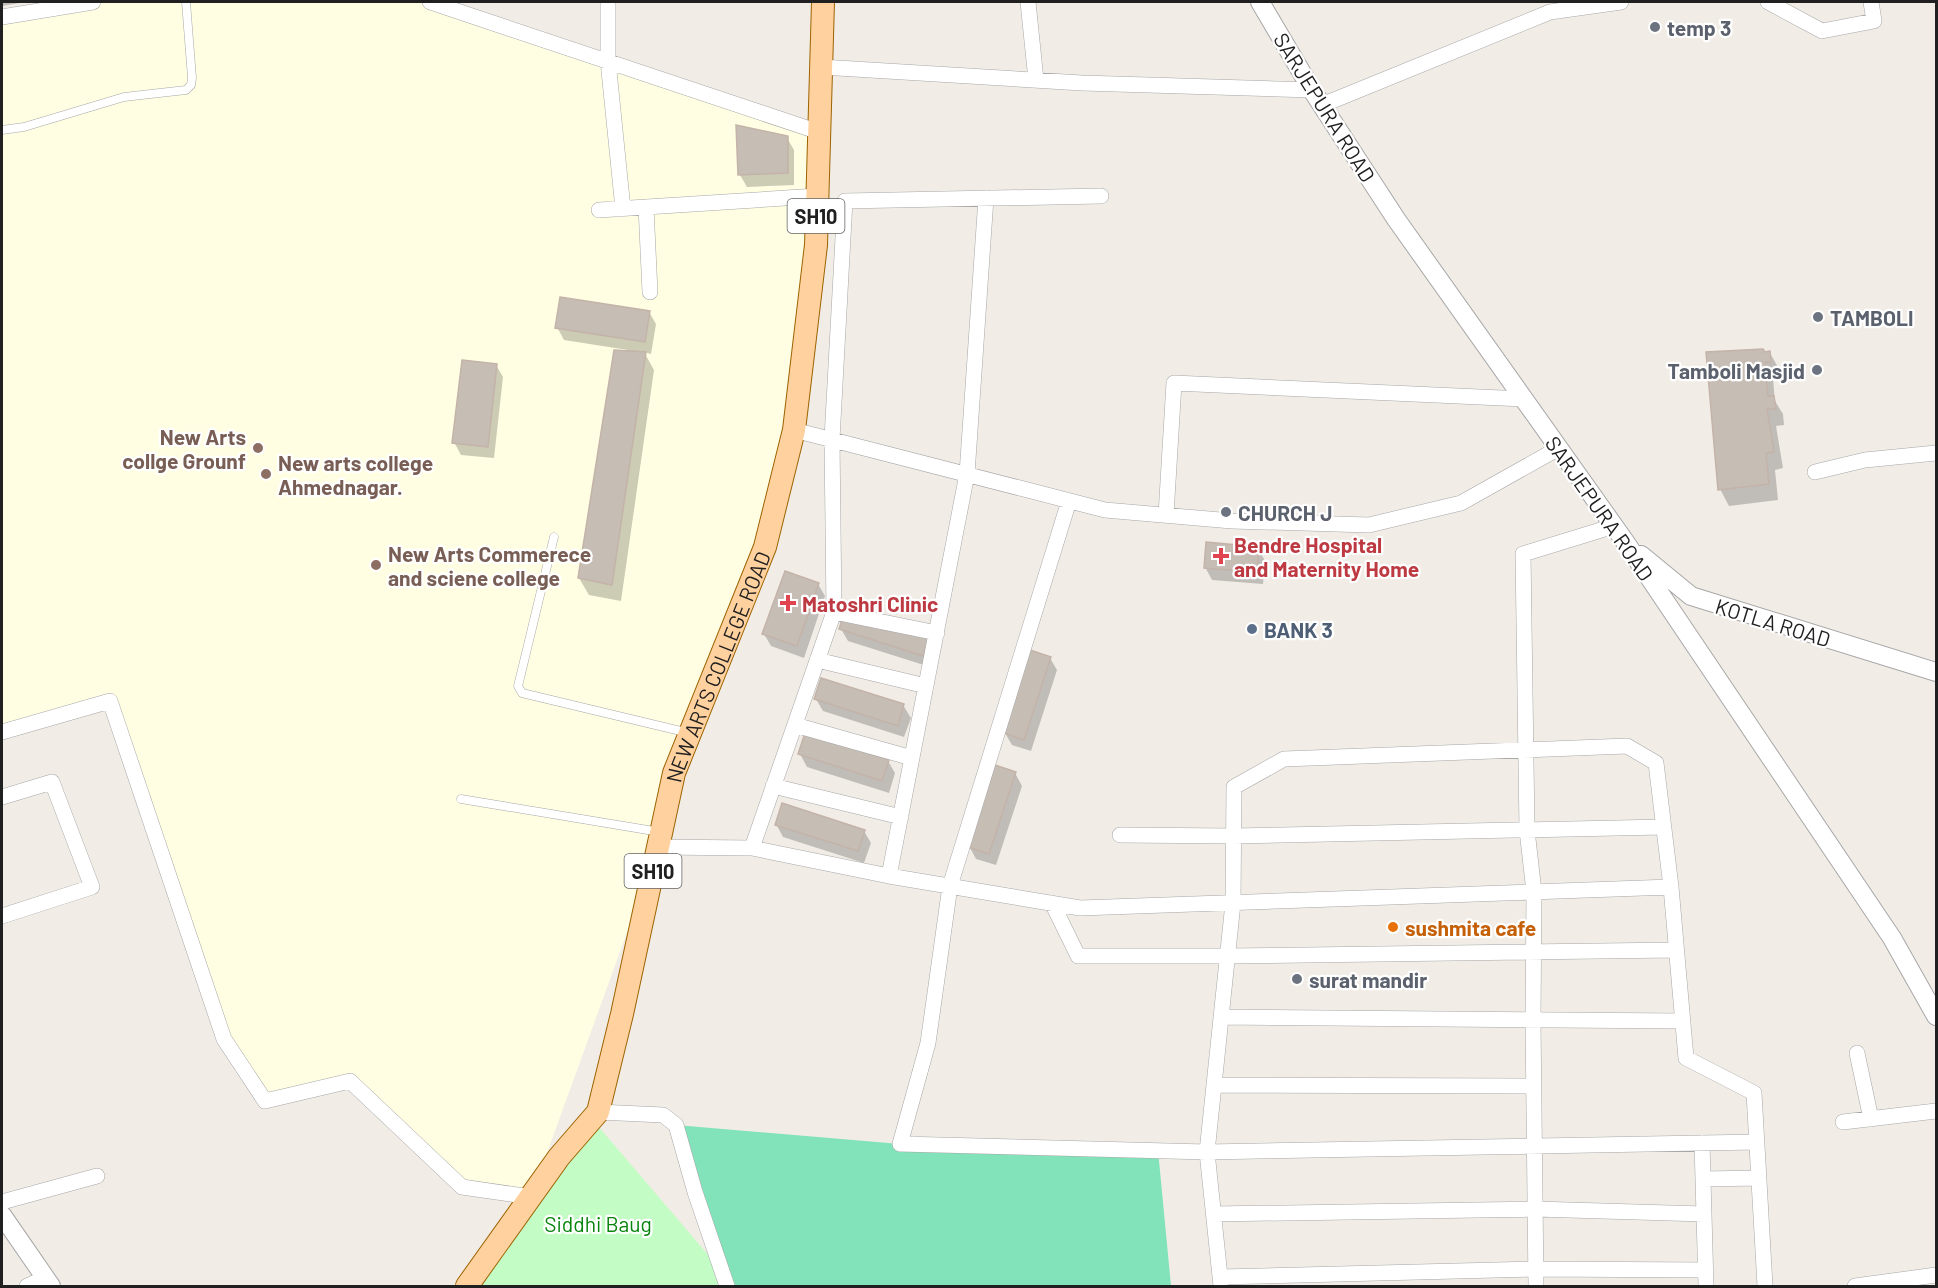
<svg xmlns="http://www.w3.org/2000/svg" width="1938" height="1288" font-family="Barlow,sans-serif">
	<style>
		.education { fill: #fffee2 }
		.park { fill: #c3fcc5 }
		.pitch { fill: #82e3ba }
		.shadow { fill: #0003 }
		.building { fill: #c6bdb5; stroke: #c4b3a8; stroke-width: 1.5 }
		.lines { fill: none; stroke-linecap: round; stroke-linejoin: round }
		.service-casing { stroke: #a7a7a7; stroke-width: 9 }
		.minor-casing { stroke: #a7a7a7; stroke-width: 16 }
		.tertiary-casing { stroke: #a7a7a7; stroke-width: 20 }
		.primary-casing { stroke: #9d6300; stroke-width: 24 }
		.service { stroke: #fff; stroke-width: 8 }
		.minor { stroke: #fff; stroke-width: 15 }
		.tertiary { stroke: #fff; stroke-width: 18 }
		.primary { stroke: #ffd19e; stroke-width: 22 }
		.worship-dot { fill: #6b7280; stroke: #fff; stroke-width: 2 }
		.education-dot { fill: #8d6e63; stroke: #fff; stroke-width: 2 }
		.health-dot { fill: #e0444e; stroke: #fff; stroke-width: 2 }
		.service-dot { fill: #5c6f8a; stroke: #fff; stroke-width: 2 }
		.food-dot { fill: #e8710a; stroke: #fff; stroke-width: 2 }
		.labels { text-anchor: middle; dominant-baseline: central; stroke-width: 4.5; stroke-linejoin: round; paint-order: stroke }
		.shield { fill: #fff; stroke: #636363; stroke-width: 1.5 }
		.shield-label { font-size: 20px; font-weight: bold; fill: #202020 }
		.worship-label { font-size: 21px; font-weight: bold; fill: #5b616d; stroke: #fff; text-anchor: start }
		.street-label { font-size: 21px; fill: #202020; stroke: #fff }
		.education-label { font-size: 21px; font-weight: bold; fill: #785e54; stroke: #fff; text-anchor: start }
		.health-label { font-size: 21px; font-weight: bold; fill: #be3a42; stroke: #fff; text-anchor: start }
		.service-label { font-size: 21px; font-weight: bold; fill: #4e5e75; stroke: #fff; text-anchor: start }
		.food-label { font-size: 21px; font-weight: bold; fill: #c56008; stroke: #fff; text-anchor: start }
		.park-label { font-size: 21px; fill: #07850d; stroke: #fff }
	</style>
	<rect width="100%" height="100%" fill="#f1ede6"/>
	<path class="education" d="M82,2H430L819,132L794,430L658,847L531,1197L462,1187L350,1081L265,1101L224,1039L110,701L2,732V14Z"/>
	<path class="park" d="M592,1119L722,1271L726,1286H479Z"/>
	<path class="pitch" d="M676,1125L900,1144L1158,1150L1171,1286H729Z"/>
	<path class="shadow" d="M2,2H26L2,6Z
		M787,138L794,150V185L747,187L740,175Z
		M649,312L656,324L651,354L644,352L654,370L621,601L589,595L579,578L628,350L564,340L557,327Z
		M1764,353H1770L1779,369L1780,379H1773L1775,401L1783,414L1784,425L1776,426L1783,468L1775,470L1778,500L1729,506L1720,489Z
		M496,365L503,377L494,458L461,455L454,442Z
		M1258,548L1265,561L1263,584L1212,580L1205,567Z
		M818,584L825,596L804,658L771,646L764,634Z
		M841,629L929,635L930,667L848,641Z
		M1050,658L1057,670L1031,751L1012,745L1005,733Z
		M816,699L903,705L911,718L904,737L823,711Z
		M800,754L888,761L895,773L889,793L807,767Z
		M1015,773L1022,786L996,865L976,859L969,846Z
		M776,824L864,831L871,843L864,863L783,837Z"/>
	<path class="building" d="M736,125L788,136V173L738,175Z
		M560,297L650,311L645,342L555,328Z
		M1763,349L1765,352L1770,351L1771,362H1765L1768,396H1774L1776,409H1767L1774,452L1766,453L1769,484L1718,490L1706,352Z
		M614,350L646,352L612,585L578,578Z
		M462,360L497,364L488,447L452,443Z
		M1206,542L1259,547L1257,572L1204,568Z
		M785,571L819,583L797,646L762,634Z
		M846,607L930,634L923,656L839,629Z
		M1030,650L1051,657L1024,740L1004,733Z
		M821,678L904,704L898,726L814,699Z
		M805,733L889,760L882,781L798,754Z
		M995,765L1016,772L989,854L968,847Z
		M782,803L865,830L858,851L775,825Z"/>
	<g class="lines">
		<g class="service-casing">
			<path id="service" d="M2,130L24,127L124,97L186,90L191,85L192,78L186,2
				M554,537L520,678L518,686L522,693L689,733
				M461,799L660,832"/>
		</g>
		<g class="minor-casing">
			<path id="minor" d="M430,2L819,132
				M608,2V61L623,209
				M1028,2L1036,80
				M1768,2L1822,31L1874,21L1871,2
				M2,17L93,2
				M821,67L1082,83L1312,90
				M1322,105L1550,12L1621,2
				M646,207L650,292
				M599,210L817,196
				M794,430L1105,510L1232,521L1369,525L1461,503L1559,448
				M1815,472L1865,460L1936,453
				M1069,501L950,886L928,1043L900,1144L1207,1152L1757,1142
				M1166,515L1174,383L1524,399
				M834,612L937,633
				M817,660L926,686
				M795,725L912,758
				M2,732L110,701L224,1039L265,1101L350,1081L462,1187L531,1197
				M773,786L901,817
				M2,797L52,782L92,887L2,916
				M1120,835L1233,836L1663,827
				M658,847L752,848L889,876L1080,908L1671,887L1656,763L1627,746L1284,759L1234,787L1233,903L1207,1152L1221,1286
				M752,848L834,612L832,439L845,201L1101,196
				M889,876L967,474L986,198
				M1671,887L1686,1058L1754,1093L1765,1286
				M1052,903L1078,956H1227L1676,950
				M1221,1017L1682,1021
				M1857,1053L1871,1119
				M1214,1085L1534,1086
				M598,1112L663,1115L676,1125L695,1192L727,1286
				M1843,1122L1936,1111
				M1702,1143L1706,1286
				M1703,1179L1759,1178
				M2,1202L97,1176
				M1214,1214L1535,1209L1704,1214
				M1220,1277L1535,1269L1706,1270
				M27,1286L45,1278
				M1536,1286L1533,1020L1534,892L1527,830L1523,554L1614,526
				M1855,1286L1936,1275"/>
		</g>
		<g class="tertiary-casing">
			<path id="tertiary" d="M1260,2L1312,90L1396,219L1626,543L1892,938L1936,1016
				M1641,555L1691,596L1936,672
				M2,1215L51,1286"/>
		</g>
		<g class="primary-casing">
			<g id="primary">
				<path id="s1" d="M467,1286L559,1157L598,1112L622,1014L674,773L765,547L794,430L816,245L823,2"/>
			</g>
		</g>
		<use href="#service" class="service"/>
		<use href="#minor" class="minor"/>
		<use href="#tertiary" class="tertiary"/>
		<use href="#primary" class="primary"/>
	</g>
	<g class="worship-dot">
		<circle cx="1655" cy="27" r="6"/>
		<circle cx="1818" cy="317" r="6"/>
		<circle cx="1817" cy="370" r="6"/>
		<circle cx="1226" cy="512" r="6"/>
		<circle cx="1297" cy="979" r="6"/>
	</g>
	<g class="education-dot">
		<circle cx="258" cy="448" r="6"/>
		<circle cx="266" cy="474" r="6"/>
		<circle cx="376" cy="565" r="6"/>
	</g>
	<g class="health-dot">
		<path d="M1218 547h6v6h6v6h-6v6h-6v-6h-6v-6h6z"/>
		<path d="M785 594h6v6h6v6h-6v6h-6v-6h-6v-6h6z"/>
	</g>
	<circle class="service-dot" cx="1252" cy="629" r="6"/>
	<circle class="food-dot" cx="1393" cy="927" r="6"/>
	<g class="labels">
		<g class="shield">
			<rect x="787.5" y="199" width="57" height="34" rx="4.5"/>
			<rect x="624.5" y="854" width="57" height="34" rx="4.5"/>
		</g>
		<g class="shield-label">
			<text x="816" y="216">SH10</text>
			<text x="653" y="871">SH10</text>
		</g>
		<g class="worship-label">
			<text x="1667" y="27">temp 3</text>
			<text x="1830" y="317">TAMBOLI</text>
			<text x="1805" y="370" text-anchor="end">Tamboli Masjid</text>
			<text x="1238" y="512">CHURCH J</text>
			<text x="1309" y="979">surat mandir</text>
		</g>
		<g class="street-label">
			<text transform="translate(1325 107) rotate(58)">SARJEPURA ROAD</text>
			<text transform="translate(1600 508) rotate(55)">SARJEPURA ROAD</text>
			<text transform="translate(1773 622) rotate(17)">KOTLA ROAD</text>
			<text stroke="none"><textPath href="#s1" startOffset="680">NEW ARTS COLLEGE ROAD</textPath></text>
		</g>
		<g class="education-label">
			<text x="246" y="436" text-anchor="end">New Arts<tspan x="246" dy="24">collge Grounf</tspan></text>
			<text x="278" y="462">New arts college<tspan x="278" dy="24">Ahmednagar.</tspan></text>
			<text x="388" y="553">New Arts Commerece<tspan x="388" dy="24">and sciene college</tspan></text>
		</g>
		<g class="health-label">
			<text x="1234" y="544">Bendre Hospital<tspan x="1234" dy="24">and Maternity Home</tspan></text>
			<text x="802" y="603">Matoshri Clinic</text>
		</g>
		<g class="service-label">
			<text x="1264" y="629">BANK 3</text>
		</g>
		<g class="food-label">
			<text x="1405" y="927">sushmita cafe</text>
		</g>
		<g class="park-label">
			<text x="598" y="1223">Siddhi Baug</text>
		</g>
	</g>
	<rect width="1938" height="1288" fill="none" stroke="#202020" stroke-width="6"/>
</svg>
